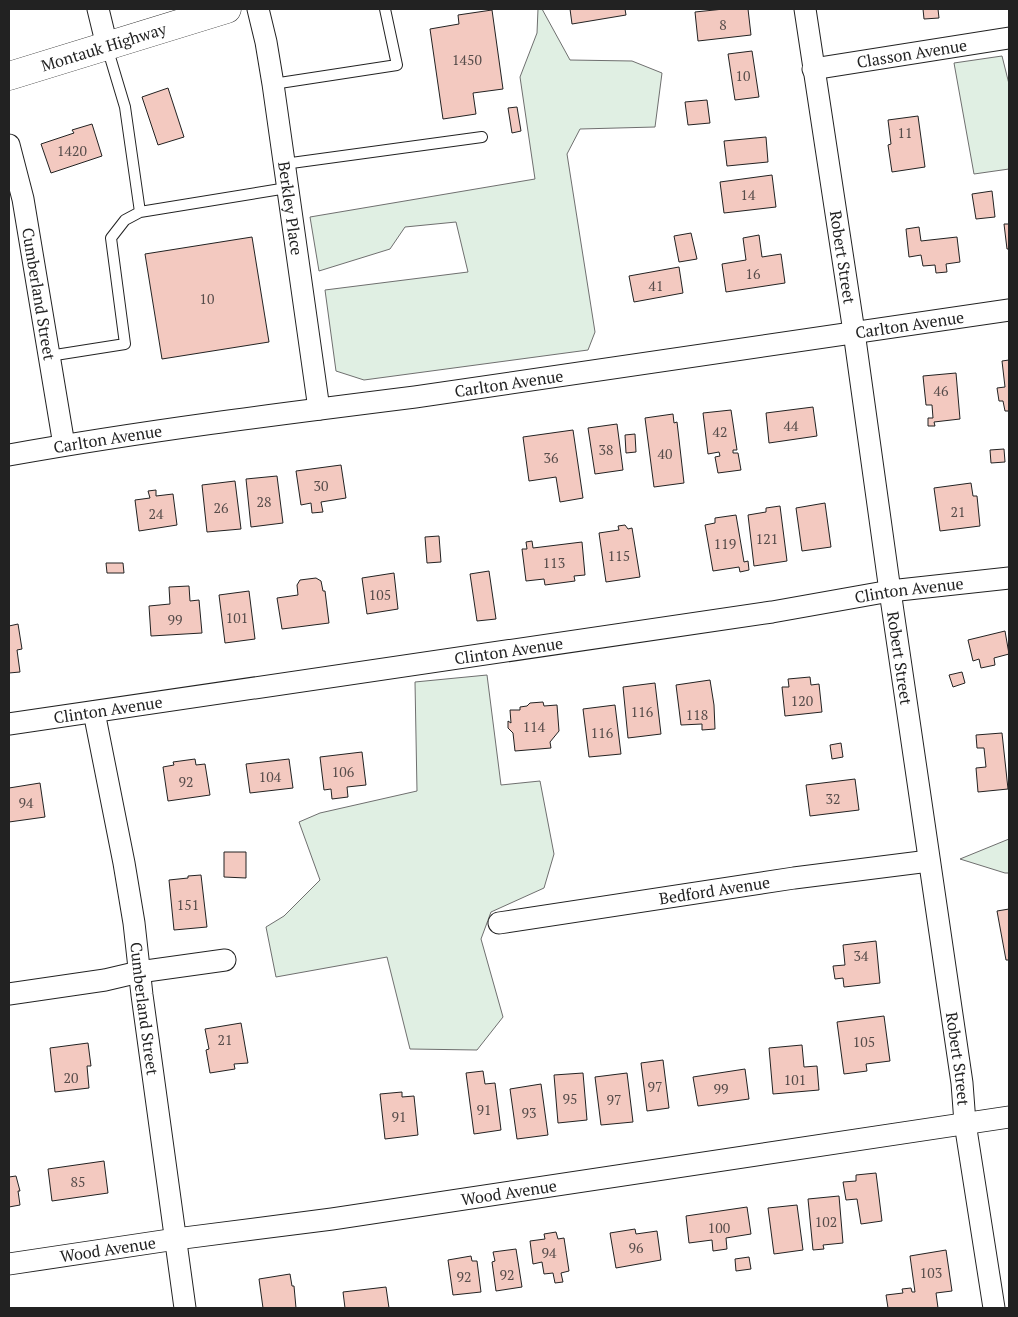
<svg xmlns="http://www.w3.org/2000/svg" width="1018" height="1317" font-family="'PT Serif',serif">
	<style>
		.green { fill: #e0efe3; stroke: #6f6f6f }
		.building { fill: #f3c9c0; stroke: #222 }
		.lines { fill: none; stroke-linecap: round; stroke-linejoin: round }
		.service-casing { stroke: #222; stroke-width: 12 }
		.minor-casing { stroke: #222; stroke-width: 23 }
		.primary-casing { stroke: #222; stroke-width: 29 }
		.service { stroke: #fff; stroke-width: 10 }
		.minor { stroke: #fff; stroke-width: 21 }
		.primary { stroke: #fff; stroke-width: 28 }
		.labels { text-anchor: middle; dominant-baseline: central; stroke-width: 4; stroke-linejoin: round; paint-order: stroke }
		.number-label { font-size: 14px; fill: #564c4a }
		.street-label { font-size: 16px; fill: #222; stroke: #fff }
	</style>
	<rect width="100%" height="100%" fill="#fff"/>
	<path class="green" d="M538,9H542L570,60L632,61L662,73L655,127L580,129L567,154L595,332L588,350L364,380L336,371L325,290L468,272L456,222L405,227L390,249L319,271L310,217L535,179L520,77L537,33Z
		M1002,56L1009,84V169L974,174L954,63Z
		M487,675L501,785L540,781L554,854L544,888L491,912L481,939L503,1017L477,1050L410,1049L387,957L276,977L266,927L284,916L320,880L299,822L320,813L417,791L415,682Z
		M1009,839V873H1005L960,859Z"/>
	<path class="building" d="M570,9H625L626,15L572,24Z
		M724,9H748L751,35L698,41L695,12Z
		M923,9H938L939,18L924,19Z
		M492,10L503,89L473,93L476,114L443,119L430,29L459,24L458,15Z
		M752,51L759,97L735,100L728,54Z
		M168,88L184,137L158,145L142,97Z
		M707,100L710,123L688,125L685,102Z
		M517,107L521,131L512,133L508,108Z
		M918,116L925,167L892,172L888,145L891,144L888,120Z
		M92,124L102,156L51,173L41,144L74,133L72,130Z
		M766,137L768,162L727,166L724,141Z
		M772,175L776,207L724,213L720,182Z
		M992,191L995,217L976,219L972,194Z
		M1004,224H1009V249H1007Z
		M919,227L921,241L957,237L960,262L946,264L947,272L936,273L935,265L923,266L921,255L909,257L906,229Z
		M691,233L697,259L679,262L674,236Z
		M759,235L762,257L781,254L785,283L726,292L722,264L746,260L743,238Z
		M252,237L269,342L162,359L145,254Z
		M679,267L683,293L634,302L629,276Z
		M1009,360V411H1005L1003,401H999L997,388L1005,387L1002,361Z
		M956,373L960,419L934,422L935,426H928V418H933L932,405H926L923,376Z
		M813,407L817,436L769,443L766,413Z
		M731,410L737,450H733V453H738L741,470L718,473L715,457L720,456L719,452L708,454L703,413Z
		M673,414L674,423L677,422L684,483L654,487L645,418Z
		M617,424L623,470L595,474L588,428Z
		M573,430L583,498L560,502L556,477L529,481L523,437Z
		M635,434L636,452L626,453L625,435Z
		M1004,449L1005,462L991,463L990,450Z
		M341,465L346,498L321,502L323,512L312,513L311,503L301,505L296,471Z
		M277,476L283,523L251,527L246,479Z
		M235,481L241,529L207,532L202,485Z
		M971,483L973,496H977L980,526L940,531L934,488Z
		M156,490V496L173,494L177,525L139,531L135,500L150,498L148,491Z
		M825,503L831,547L802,551L796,508Z
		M780,506L787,561L754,566L748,515L766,512V508Z
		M736,515L744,562L748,561L749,570L740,572L739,567L713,571L705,525L715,523V518Z
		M625,525L628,529L632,528L640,577L606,582L599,533L619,530L618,526Z
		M439,536L441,562L427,563L425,537Z
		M532,541L533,548L582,542L585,575L574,576L575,581L545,585L544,579L526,581L522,549H527L526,542Z
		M106,563H123L124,573H107Z
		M489,571L496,619L477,621L470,574Z
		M394,573L398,609L367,614L362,578Z
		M316,578L321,581L323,591H325L329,623L282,629L277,598L298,595L297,585L300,580Z
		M189,586L190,601L199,600L202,633L151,636L149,606L170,604L169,587Z
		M249,591L255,639L225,643L219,595Z
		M18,624L22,649L17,650L20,672L9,673V626Z
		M1005,631L1009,654L994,658L995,665L981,668L979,659L973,661L968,640Z
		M962,672L965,683L953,687L949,675Z
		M810,677L811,685L819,684L822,712L785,716L782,687H789L788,679Z
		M710,680L714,705L715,729L702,730V724L681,725L676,685Z
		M655,683L661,734L628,738L623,687Z
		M543,702L544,706L557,705L559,731L550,742L551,748L515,751L513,733L508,728V721L511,723L510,710H520V707L527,706L530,703Z
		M615,705L621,754L589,757L583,709Z
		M1002,733L1008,789L978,792L976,768L986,767L984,748H977L976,735Z
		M841,743L843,757L832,759L830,745Z
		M362,752L366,785L347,787L348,797L332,799L331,789L324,790L320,757Z
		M195,759L196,765L205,764L210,795L168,801L163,767L174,765L173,762Z
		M289,759L293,788L250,793L246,764Z
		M855,779L859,810L810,816L806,785Z
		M40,783L45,817L9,822V788Z
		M224,852H246V878L224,877Z
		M201,875L207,927L174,930L169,880L188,878V876Z
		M1009,909V960H1006L997,911Z
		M876,941L880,983L844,987L843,978L835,979L833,966L845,965L843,945Z
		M884,1016L890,1061L866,1064L867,1071L844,1074L837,1022Z
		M241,1023L248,1063L234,1064L235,1069L210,1073L206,1050L209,1049L205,1029Z
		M88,1043L91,1066H87L89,1088L55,1092L50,1048Z
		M802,1045L804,1067L817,1066L819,1090L773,1094L769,1048Z
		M663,1060L669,1108L647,1111L641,1063Z
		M745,1069L749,1099L698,1106L693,1077Z
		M483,1071L485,1084L495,1083L501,1130L474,1134L466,1073Z
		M583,1073L587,1120L558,1123L554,1075Z
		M627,1073L633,1122L601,1125L595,1077Z
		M541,1084L548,1135L517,1139L510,1089Z
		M402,1092V1097L414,1096L418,1135L385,1139L380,1094Z
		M104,1161L108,1193L52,1201L48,1169Z
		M876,1173L882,1221L861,1224L857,1199L846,1200L843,1182L856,1181V1175Z
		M16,1176L20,1191H18L20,1205L9,1207V1177Z
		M839,1196L843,1243L823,1245L824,1249L813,1250L808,1199Z
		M797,1205L803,1250L774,1254L768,1208Z
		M747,1207L751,1234L726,1238L727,1249L713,1251L712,1240L689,1243L686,1216Z
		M635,1229L636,1234L657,1231L661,1260L616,1268L610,1233Z
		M556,1232L558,1239L564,1238L569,1271L561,1273L563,1282L555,1283L553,1273L544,1274L542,1262L533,1264L530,1241L545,1239L544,1234Z
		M516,1249L522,1287L496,1291L492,1262L495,1261L493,1252Z
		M946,1250L952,1291L936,1293L938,1308H888L886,1295L903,1293L902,1289L911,1288L912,1292H915L910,1256Z
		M471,1256L472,1261H477L481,1292L453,1295L448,1260Z
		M749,1257L751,1269L736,1271L735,1259Z
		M290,1274L292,1286H294L296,1308H263L259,1279Z
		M386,1287L389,1308H345L343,1292Z"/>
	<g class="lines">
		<g class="service-casing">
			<path id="service" d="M107,47L125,107L140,212
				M273,84L397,65L385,9
				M284,164L482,137
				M49,356L125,344L111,238L125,220L140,212L287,188"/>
		</g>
		<g class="minor-casing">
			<g id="minor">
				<path d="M98,9L107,46"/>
				<path id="s1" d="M258,9L266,42L273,84L319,409"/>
				<path id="s2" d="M805,9L854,332L890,591L962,1083L965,1123L994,1308"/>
				<path id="s3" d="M813,69L1009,38"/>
				<path id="s4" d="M9,145L23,199L64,445"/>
				<path id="s5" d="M9,455C143,431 279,414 415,397L1009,310"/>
				<path id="s6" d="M94,712L124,863L134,923L142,995L185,1308"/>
				<path id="s7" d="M9,724L772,612L890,591L1009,578"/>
				<path id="s8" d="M499,923L794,878L929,861"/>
				<path d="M9,994L105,980L139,972L225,960"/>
				<path id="s9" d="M9,1264L176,1239L332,1219L1009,1117"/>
			</g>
		</g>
		<g class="primary-casing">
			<g id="primary">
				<path id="s10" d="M9,76L227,9"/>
			</g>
		</g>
		<use href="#service" class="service"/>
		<use href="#minor" class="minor"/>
		<use href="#primary" class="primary"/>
	</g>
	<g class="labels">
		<g class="number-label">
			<text x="723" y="24">8</text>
			<text x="467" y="59">1450</text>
			<text x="743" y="75">10</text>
			<text x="905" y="132">11</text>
			<text x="72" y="150">1420</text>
			<text x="748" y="194">14</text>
			<text x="753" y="273">16</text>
			<text x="656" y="285">41</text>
			<text x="207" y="298">10</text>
			<text x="941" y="390">46</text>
			<text x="791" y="425">44</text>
			<text x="720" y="431">42</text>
			<text x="606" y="449">38</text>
			<text x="665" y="453">40</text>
			<text x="551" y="457">36</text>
			<text x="321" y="485">30</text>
			<text x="264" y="501">28</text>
			<text x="221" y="507">26</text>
			<text x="958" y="511">21</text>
			<text x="156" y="513">24</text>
			<text x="767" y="538">121</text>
			<text x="725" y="543">119</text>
			<text x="619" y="555">115</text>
			<text x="554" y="562">113</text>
			<text x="380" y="594">105</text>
			<text x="237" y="617">101</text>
			<text x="175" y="619">99</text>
			<text x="802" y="700">120</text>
			<text x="642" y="711">116</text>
			<text x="697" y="714">118</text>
			<text x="534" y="726">114</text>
			<text x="602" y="732">116</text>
			<text x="343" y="771">106</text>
			<text x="270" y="776">104</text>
			<text x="186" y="781">92</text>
			<text x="833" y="798">32</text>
			<text x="26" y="802">94</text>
			<text x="188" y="904">151</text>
			<text x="861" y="955">34</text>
			<text x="225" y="1039">21</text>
			<text x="864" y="1041">105</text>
			<text x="71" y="1077">20</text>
			<text x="795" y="1079">101</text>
			<text x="655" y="1086">97</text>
			<text x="721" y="1088">99</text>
			<text x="570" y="1098">95</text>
			<text x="614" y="1099">97</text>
			<text x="484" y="1109">91</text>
			<text x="529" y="1112">93</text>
			<text x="399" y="1116">91</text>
			<text x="78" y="1181">85</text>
			<text x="826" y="1221">102</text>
			<text x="719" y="1227">100</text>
			<text x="636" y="1247">96</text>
			<text x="549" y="1252">94</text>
			<text x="931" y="1272">103</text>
			<text x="507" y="1274">92</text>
			<text x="464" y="1276">92</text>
		</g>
		<g class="street-label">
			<text stroke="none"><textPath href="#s10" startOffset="99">Montauk Highway</textPath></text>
			<text stroke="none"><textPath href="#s3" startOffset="100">Classon Avenue</textPath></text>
			<text stroke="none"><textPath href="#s1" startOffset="202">Berkley Place</textPath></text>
			<text stroke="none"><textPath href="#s2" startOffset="251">Robert Street</textPath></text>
			<text stroke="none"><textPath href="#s4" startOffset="152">Cumberland Street</textPath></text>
			<text stroke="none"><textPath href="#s5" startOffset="910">Carlton Avenue</textPath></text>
			<text stroke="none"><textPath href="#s5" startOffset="505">Carlton Avenue</textPath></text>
			<text stroke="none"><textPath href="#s5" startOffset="100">Carlton Avenue</textPath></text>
			<text stroke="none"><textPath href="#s7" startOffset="910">Clinton Avenue</textPath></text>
			<text stroke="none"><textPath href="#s7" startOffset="505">Clinton Avenue</textPath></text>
			<text stroke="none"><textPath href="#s2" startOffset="656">Robert Street</textPath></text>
			<text stroke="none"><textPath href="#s7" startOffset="100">Clinton Avenue</textPath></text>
			<text stroke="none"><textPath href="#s8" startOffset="218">Bedford Avenue</textPath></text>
			<text stroke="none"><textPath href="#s6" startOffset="301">Cumberland Street</textPath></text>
			<text stroke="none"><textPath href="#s2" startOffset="1061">Robert Street</textPath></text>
			<text stroke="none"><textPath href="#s9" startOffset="505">Wood Avenue</textPath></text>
			<text stroke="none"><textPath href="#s9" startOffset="100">Wood Avenue</textPath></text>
		</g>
	</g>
	<rect width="1018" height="1317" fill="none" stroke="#222222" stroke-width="20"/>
</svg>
